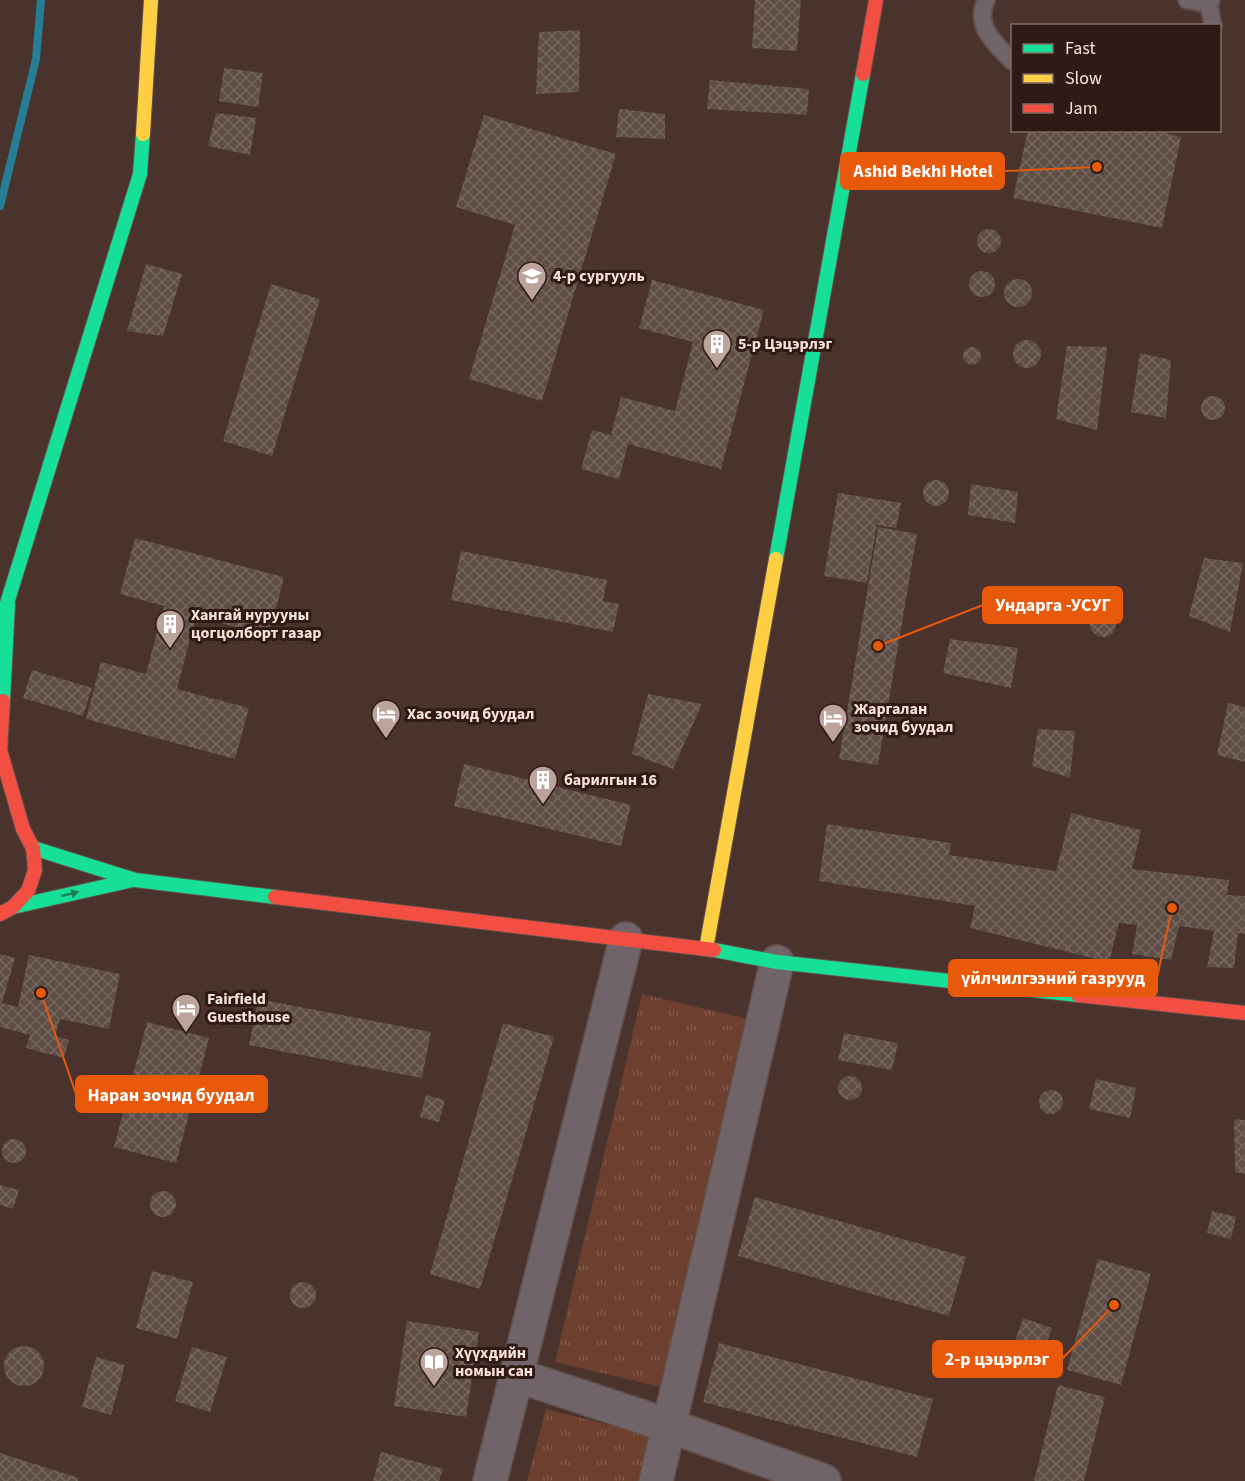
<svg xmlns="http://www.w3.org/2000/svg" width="1245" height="1481" font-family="'Source Sans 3',sans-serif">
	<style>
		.grass { fill: url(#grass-tufts) }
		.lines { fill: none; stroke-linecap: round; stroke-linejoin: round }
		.stream { stroke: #267e94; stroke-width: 8 }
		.building { fill: url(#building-cross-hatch) }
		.lane-casing { stroke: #63504a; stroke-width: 20 }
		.street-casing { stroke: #63504a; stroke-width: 36 }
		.fast-casing { stroke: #63504a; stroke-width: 16 }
		.slow-casing { stroke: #63504a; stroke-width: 16 }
		.jam-casing { stroke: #63504a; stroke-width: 16 }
		.lane { stroke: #706468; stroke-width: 16 }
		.street { stroke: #706468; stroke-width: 33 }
		.fast { stroke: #16e098; stroke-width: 14 }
		.slow { stroke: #ffcf43; stroke-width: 14 }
		.jam { stroke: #f24e42; stroke-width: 14 }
		.oneway { fill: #227e56 }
		.labels { text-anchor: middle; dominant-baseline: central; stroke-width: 6; stroke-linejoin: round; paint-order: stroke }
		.poi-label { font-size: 16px; font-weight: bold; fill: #fae0d7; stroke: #2e1b15; text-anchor: start }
		.leader { fill: none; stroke: #e8590c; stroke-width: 2 }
		.callout-dot { fill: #e8590c; stroke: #2e1b15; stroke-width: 2 }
		.callout { fill: #e8590c; stroke: #e8590c; stroke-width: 2 }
		.callout-label { font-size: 18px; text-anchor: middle; font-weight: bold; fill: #fff }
	</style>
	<defs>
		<pattern id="grass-tufts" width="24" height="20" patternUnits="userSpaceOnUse" patternTransform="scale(1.5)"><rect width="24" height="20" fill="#6c3f2f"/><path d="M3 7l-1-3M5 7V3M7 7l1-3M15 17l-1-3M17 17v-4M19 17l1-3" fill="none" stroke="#825a4c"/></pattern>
		<pattern id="building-cross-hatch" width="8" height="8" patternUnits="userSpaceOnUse" patternTransform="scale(1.5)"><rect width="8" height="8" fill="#5e4e45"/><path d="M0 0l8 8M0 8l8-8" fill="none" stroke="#76675f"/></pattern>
	</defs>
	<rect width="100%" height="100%" fill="#49332c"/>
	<path class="grass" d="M642,994L761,1022L674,1390L555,1362Z
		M546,1409L661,1438L650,1481H527Z"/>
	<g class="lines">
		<path class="stream" d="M0,206L36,59L41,0"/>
	</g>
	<path class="building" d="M755,0H801L797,51L752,48Z
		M580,30L579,92L536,94L539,32Z
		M224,68L263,73L258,107L219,101Z
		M710,80L809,89L807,115L707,109Z
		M619,109L665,114V139L616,137Z
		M216,113L256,118L250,155L208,146Z
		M484,115L616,154L542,401L469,379L515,225L456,207Z
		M1028,130H1153L1181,137L1162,228L1013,198Z
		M977 241a12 12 0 1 1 24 0a12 12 0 1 1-24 0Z
		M146,264L182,274L163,336L127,331Z
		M969 284a13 13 0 1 1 26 0a13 13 0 1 1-26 0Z
		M1004 293a14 14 0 1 1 28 0a14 14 0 1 1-28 0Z
		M652,280L764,310L721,469L628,444L619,479L581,469L592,430L611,435L621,397L675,411L693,342L639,328Z
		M271,284L320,299L272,456L223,441Z
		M1013 354a14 14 0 1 1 28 0a14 14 0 1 1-28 0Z
		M1067,346L1107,347L1097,430L1056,419Z
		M963 356a9 9 0 1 1 18 0a9 9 0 1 1-18 0Z
		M1140,353L1171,360L1166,418L1131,412Z
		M1201 408a12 12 0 1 1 24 0a12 12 0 1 1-24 0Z
		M923 493a13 13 0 1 1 26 0a13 13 0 1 1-26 0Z
		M971,484L1018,492L1015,523L968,515Z
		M838,493L901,503L896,528L877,525L867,583L824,576Z
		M878,527L917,534L878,765L839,759Z
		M135,538L284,577L269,636L196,616L177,689L249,708L235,759L86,719L101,662L146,674L164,606L120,594Z
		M461,551L607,580L603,601L619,604L613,632L451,600Z
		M1204,558L1243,563L1230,632L1189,616Z
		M1090 624a13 13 0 1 1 26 0a13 13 0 1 1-26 0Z
		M950,639L1018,648L1011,688L943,673Z
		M32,670L92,688L83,716L23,698Z
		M648,694L702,704L673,769L632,754Z
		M1228,703L1245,707V762L1217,755Z
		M1038,729L1075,731L1070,778L1032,766Z
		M464,764L631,805L621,846L454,806Z
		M1071,813L1141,830L1132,869L1229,880L1227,895L1245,896V934L1238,933L1234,968L1207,967L1214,931L1179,926L1171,960L1132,954L1137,925L1119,923L1109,962L970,928L975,906L819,881L827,824L951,843L949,855L1056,871Z
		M0,954L15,958L2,1003L18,1007L29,955L120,974L109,1029L60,1019L55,1036L69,1040L64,1058L26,1048L30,1035L0,1027Z
		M258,999L431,1032L422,1078L249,1045Z
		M147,1022L209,1038L176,1163L114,1147Z
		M503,1023L554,1037L480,1289L430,1274Z
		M844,1033L898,1043L892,1070L838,1060Z
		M838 1088a12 12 0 1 1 24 0a12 12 0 1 1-24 0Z
		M1096,1079L1136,1088L1130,1118L1089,1109Z
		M1039 1102a12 12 0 1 1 24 0a12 12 0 1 1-24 0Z
		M426,1095L445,1100L439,1122L420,1117Z
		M1234,1119L1245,1120V1174L1235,1172Z
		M2 1151a12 12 0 1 1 24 0a12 12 0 1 1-24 0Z
		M0,1185L19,1190L13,1209L0,1205Z
		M150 1204a13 13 0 1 1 26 0a13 13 0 1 1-26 0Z
		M755,1197L966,1257L949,1316L738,1256Z
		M1212,1211L1236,1217L1231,1239L1207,1233Z
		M1098,1259L1151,1274L1121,1385L1067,1370Z
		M152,1271L193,1282L177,1339L136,1328Z
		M290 1295a13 13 0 1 1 26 0a13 13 0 1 1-26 0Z
		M1023,1318L1052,1328L1038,1368L1009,1358Z
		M407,1321L479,1332L466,1417L394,1406Z
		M719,1343L933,1399L917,1457L703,1402Z
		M4 1366a20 20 0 1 1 40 0a20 20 0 1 1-40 0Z
		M192,1347L227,1357L210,1412L175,1401Z
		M96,1357L125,1365L111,1415L82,1407Z
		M1058,1385L1105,1397L1084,1481H1034Z
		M381,1452L443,1469L439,1481H373Z
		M0,1453L79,1478L78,1481H0Z"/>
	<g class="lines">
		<g class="lane-casing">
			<path id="lane" d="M986,0C974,27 995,43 1012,61
				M1187,0L1209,4
				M1211,0L1209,4L1213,26"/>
		</g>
		<g class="street-casing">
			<path id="street" d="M516,1375L670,1426L824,1481
				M490,1481L626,939
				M656,1481L777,962"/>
		</g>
		<g class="fast-casing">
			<path id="fast" d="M776,559L863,74
				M0,626L140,174L143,134
				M3,701L8,604
				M33,848L135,880L275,897
				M13,907L133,880
				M714,950L777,962L1078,995"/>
		</g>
		<g class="slow-casing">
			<path id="slow" d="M143,134L151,0
				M706,949L776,559"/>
		</g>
		<g class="jam-casing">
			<path id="jam" d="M863,74L876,0
				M275,897L714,950
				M0,914L13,907L28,891L35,870L33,848L23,829L0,750L3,701
				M1078,995L1245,1013"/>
		</g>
		<use href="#lane" class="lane"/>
		<use href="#street" class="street"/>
		<use href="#fast" class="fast"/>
		<use href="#slow" class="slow"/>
		<use href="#jam" class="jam"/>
	</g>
	<defs><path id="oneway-solid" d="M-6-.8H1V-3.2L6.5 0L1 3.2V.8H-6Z" transform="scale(1.5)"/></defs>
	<use class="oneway" href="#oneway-solid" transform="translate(70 894) rotate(-13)"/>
	<defs>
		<g id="school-pin" transform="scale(1.5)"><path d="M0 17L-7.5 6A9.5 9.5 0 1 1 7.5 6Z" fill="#bca39b" stroke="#2e1b15"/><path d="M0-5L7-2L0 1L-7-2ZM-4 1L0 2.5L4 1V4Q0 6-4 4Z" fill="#fff"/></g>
		<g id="building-pin" transform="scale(1.5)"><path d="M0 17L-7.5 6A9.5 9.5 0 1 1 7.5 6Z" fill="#bca39b" stroke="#2e1b15"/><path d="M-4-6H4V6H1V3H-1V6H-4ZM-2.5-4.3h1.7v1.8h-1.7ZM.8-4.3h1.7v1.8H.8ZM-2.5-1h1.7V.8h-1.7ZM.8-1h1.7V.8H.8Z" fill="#fff"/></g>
		<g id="hotel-pin" transform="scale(1.5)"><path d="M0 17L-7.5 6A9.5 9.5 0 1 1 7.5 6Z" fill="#bca39b" stroke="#2e1b15"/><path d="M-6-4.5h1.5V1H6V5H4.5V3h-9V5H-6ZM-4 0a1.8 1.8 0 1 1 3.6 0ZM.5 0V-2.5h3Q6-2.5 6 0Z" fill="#fff"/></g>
		<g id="library-pin" transform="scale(1.5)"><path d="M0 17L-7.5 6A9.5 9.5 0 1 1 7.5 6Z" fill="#bca39b" stroke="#2e1b15"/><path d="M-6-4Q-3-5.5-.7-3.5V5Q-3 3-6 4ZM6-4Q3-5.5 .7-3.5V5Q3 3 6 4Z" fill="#fff"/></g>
	</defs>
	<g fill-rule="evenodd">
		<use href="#school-pin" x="532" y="276"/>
		<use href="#building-pin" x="717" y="344"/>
		<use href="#building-pin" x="170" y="624"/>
		<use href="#hotel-pin" x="386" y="714"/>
		<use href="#hotel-pin" x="833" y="718"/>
		<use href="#building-pin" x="543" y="780"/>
		<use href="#hotel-pin" x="186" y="1008"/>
		<use href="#library-pin" x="434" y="1362"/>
	</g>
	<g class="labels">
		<g class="poi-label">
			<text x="553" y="276">4-р сургууль</text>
			<text x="738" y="344">5-р Цэцэрлэг</text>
			<text x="191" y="615">Хангай нурууны<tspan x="191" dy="18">цогцолборт газар</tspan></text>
			<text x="854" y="709">Жаргалан<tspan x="854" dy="18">зочид буудал</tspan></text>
			<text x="407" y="714">Хас зочид буудал</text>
			<text x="564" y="780">барилгын 16</text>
			<text x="207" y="999">Fairfield<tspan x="207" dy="18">Guesthouse</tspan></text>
			<text x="455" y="1353">Хүүхдийн<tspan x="455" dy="18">номын сан</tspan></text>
		</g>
	</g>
	<path class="leader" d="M1097 167L1004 171M878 646L983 605M1172 908L1157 978M41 993L76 1094M1114 1305L1062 1359"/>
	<g class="callout-dot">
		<circle cx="1097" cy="167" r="6"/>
		<circle cx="878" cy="646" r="6"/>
		<circle cx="1172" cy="908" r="6"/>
		<circle cx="41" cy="993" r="6"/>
		<circle cx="1114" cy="1305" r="6"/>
	</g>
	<g class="callout">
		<rect x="841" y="153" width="163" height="36" rx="6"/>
		<rect x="983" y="587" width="139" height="36" rx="6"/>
		<rect x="949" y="960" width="208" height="36" rx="6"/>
		<rect x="76" y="1076" width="191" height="36" rx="6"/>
		<rect x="933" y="1341" width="129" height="36" rx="6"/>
	</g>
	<g class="callout-label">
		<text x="923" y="177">Ashid Bekhi Hotel</text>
		<text x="1053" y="611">Ундарга -УСУГ</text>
		<text x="1053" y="984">үйлчилгээний газрууд</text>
		<text x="171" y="1101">Наран зочид буудал</text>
		<text x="997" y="1365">2-р цэцэрлэг</text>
	</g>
	<rect x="1011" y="24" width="210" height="108" fill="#2e1b15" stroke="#806a63" stroke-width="1.5"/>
	<rect x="1023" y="44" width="30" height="9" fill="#16e098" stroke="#806a63" stroke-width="1.5"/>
	<text x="1065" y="54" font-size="18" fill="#fae0d7">Fast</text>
	<rect x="1023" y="74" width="30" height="9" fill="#ffcf43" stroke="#806a63" stroke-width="1.5"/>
	<text x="1065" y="84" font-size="18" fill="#fae0d7">Slow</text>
	<rect x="1023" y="104" width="30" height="9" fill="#f24e42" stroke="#806a63" stroke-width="1.5"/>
	<text x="1065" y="114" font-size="18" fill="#fae0d7">Jam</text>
</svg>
